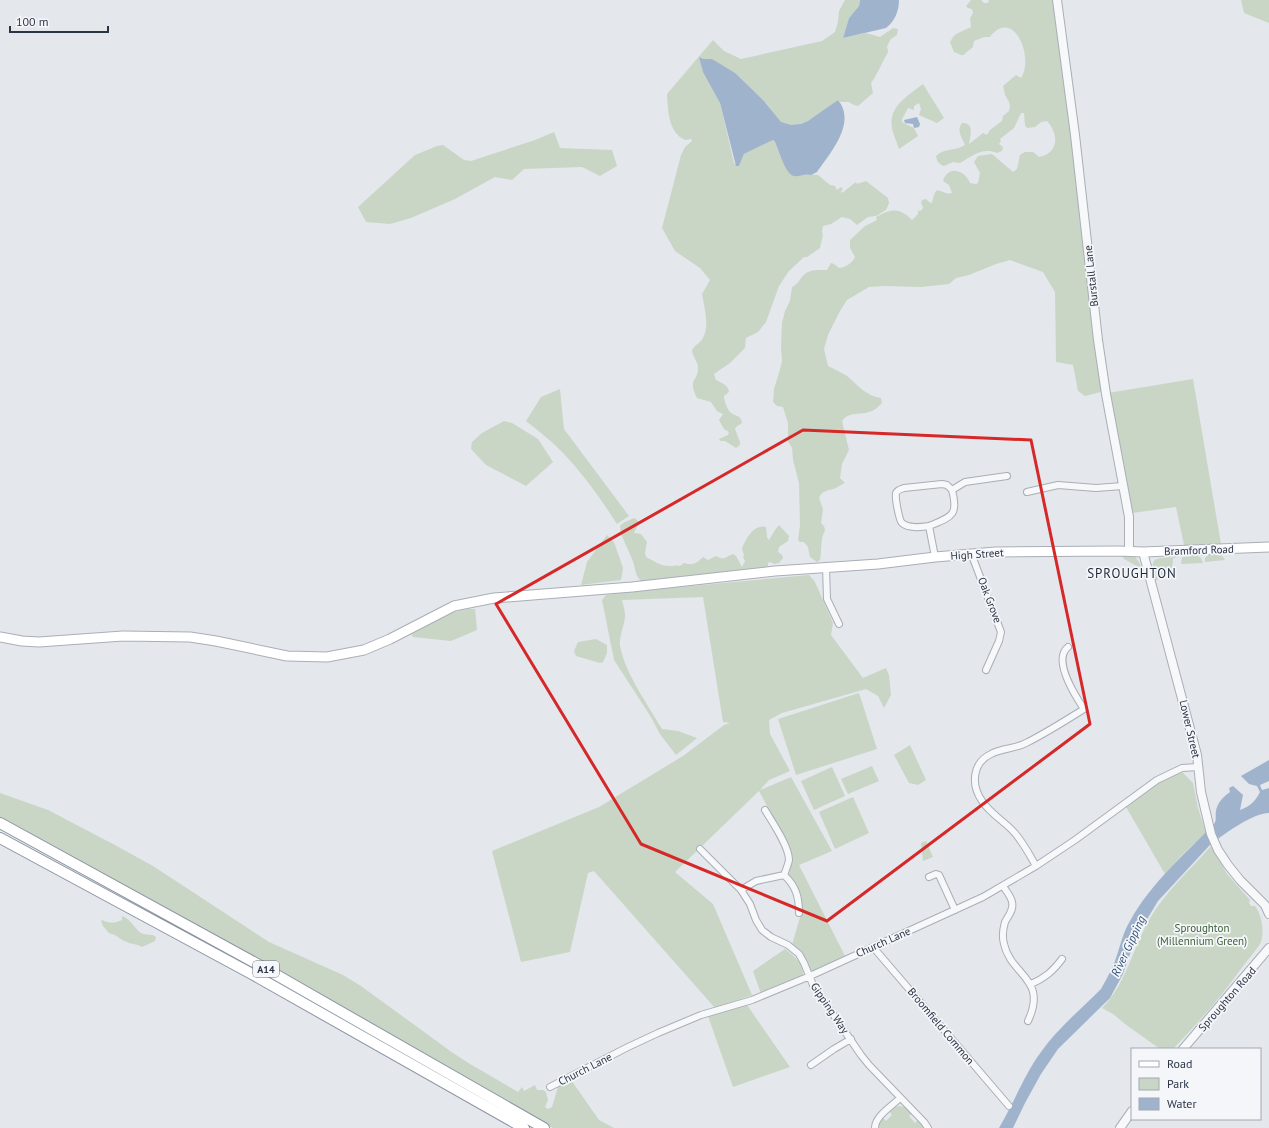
<svg xmlns="http://www.w3.org/2000/svg" width="1269" height="1128" font-family="'PT Sans',sans-serif">
	<style>
		.green { fill: #c9d6c5 }
		.water { fill: #9fb4cc }
		.lines { fill: none; stroke-linecap: round; stroke-linejoin: round }
		.minor-casing { stroke: #a9aeb7; stroke-width: 8 }
		.tertiary-casing { stroke: #a9aeb7; stroke-width: 10 }
		.secondary-casing { stroke: #a9aeb7; stroke-width: 11 }
		.trunk-casing { stroke: #8b94a3; stroke-width: 12 }
		.minor { stroke: #f7f8fa; stroke-width: 6 }
		.tertiary { stroke: #f7f8fa; stroke-width: 8 }
		.secondary { stroke: #fff; stroke-width: 9 }
		.trunk { stroke: #fff; stroke-width: 10 }
		.marked { fill: none; stroke: #d62828; stroke-width: 3; stroke-linejoin: round }
		.labels { text-anchor: middle; dominant-baseline: central; stroke-width: 3.5; stroke-linejoin: round; paint-order: stroke }
		.shield { fill: #f4f6f9; stroke: #676e7b; stroke-width: 1 }
		.shield-label { font-size: 10px; font-weight: bold; fill: #2b3445 }
		.street-label { font-size: 11px; fill: #2b3445; stroke: #f4f6f9 }
		.park-label { font-size: 11px; fill: #3f6138; stroke: #f4f6f9 }
		.water-label { font-size: 12px; font-style: italic; fill: #34527a; stroke: #f4f6f9 }
		.quarter-label { font-size: 13px; letter-spacing: 1px; fill: #1d2536; stroke: #f4f6f9 }
	</style>
	<rect width="100%" height="100%" fill="#e4e7ec"/>
	<path class="green" d="M845,0H860L859,6L849,18L843,38L866,33L880,37L893,28L898,29L897,35L891,39L887,46L888,52L875,77L871,83L873,93L858,106L854,105L849,102H840L838,100C825,110 797,135 781,122C774,116 770,106 763,100C747,85 729,73 712,59H704L700,57L720,103L734,163L739,166L744,154L773,140L776,144L785,165L803,174L818,175L830,185L835,186L837,190L841,187L843,189L841,191L842,193L856,182L857,184L866,181L888,198L889,203L886,210L876,216L868,217L857,225L850,219L842,217L831,224L823,226L822,232L823,235L820,248L807,257H804L789,271L779,286L766,322L758,332L746,338L745,348L730,363L714,374L716,380C722,383 728,385 729,392L724,396C724,400 727,409 730,412C735,417 741,414 742,423L736,427L735,429L740,442V445L736,448L725,441H720L719,439L728,435L729,432L724,429L719,420L723,414L717,411L711,402L697,398C687,378 698,382 698,368C698,361 692,356 692,350C695,345 700,343 703,338C710,325 704,307 702,294L710,280L700,268L675,251L662,228L681,155L685,147L692,141L691,139L685,140C668,132 668,110 667,94L713,40L724,51L741,59L822,41L835,32L838,22L839,11Z
		M971,0H981L984,3H988L989,0H1057L1098,340L1101,392L1085,396L1078,391L1073,365L1056,362L1055,292L1043,272L1010,260L996,264L969,275L956,278L949,284L921,287L884,286L869,287L847,300L840,311L828,335L824,349L828,366C834,369 841,372 847,376C858,385 866,396 881,398L882,403C878,407 874,411 869,412C859,415 848,412 842,421L849,450L842,464L840,478L845,483C842,484 839,486 836,488C828,491 822,490 819,498L823,509L821,523L824,526L825,530C820,540 822,549 820,560L817,562L810,557L808,547L804,542H800L798,540L800,525L799,483L793,460L792,448L788,441V423L783,407L777,406L773,402L774,389L779,373L782,361L781,347L782,323L785,311L790,301L792,287C799,284 800,277 806,273C812,269 821,270 827,270L831,263L834,264L839,268C845,268 853,262 855,257L850,248V240L865,226L877,220L876,217C891,209 899,207 912,220L918,214V211L922,210L923,207L921,203L922,200L926,199L929,202L932,203C937,180 939,196 952,193L949,185L943,181C949,164 965,171 970,183L976,184L978,183L980,173L974,162L978,156L992,154L1013,172L1017,169L1020,155L1025,152H1033L1039,157C1059,153 1059,134 1047,121L1041,122L1035,127L1027,128L1025,125L1024,113H1021L1014,128L1000,139L1001,141L999,144L1003,147L1002,151L997,153C983,147 972,156 960,163L953,162L944,166C939,164 937,162 936,156C943,148 957,151 965,145C962,137 956,131 962,123C975,122 970,137 969,144L983,133L987,135L990,130L1002,121L1003,116L1009,111L1010,106L1009,102L1005,95L1003,86L1016,75L1021,78C1033,60 1018,17 997,30C994,33 992,33 990,37H984L974,41L973,47L967,52H966L964,55H961L954,52L950,42L953,37L956,34L971,27L970,18L973,13L972,9L968,8L966,6Z
		M1241,0H1269V23L1244,13Z
		M923,84L944,118L937,123L919,115L921,109L919,103L914,106V110L908,108L902,119V122L914,128L918,136L899,149C897,142 893,135 892,128C888,106 909,95 923,84Z
		M554,132L560,148L612,150L617,166L600,176L582,167L524,169L512,180L495,177L455,199L411,218L390,224L366,222L358,207L415,155L437,146L443,145L464,160L471,161L535,140Z
		M1193,379L1221,544L1184,545L1176,507L1132,513L1108,393Z
		M560,389L564,429L629,516L617,524C599,496 579,468 555,445C546,437 536,429 526,421L541,397Z
		M504,421L512,423L538,439L553,462L526,486L486,465L471,449L472,442L482,433Z
		M634,518L637,520L639,523L634,533L641,534L647,542L645,553L646,557C654,561 662,567 671,566C675,566 676,565 680,566L684,563C693,566 697,563 703,557L708,560L716,556C724,561 725,557 733,554L736,556L742,567L745,561L743,557L744,555L742,549C745,540 754,523 766,527L767,537L769,540L775,530L779,525L789,536L788,541L779,547L778,552L782,555L783,558L779,563L774,564L770,562L768,563V566L771,567L642,582C634,576 636,567 632,559C628,548 621,538 620,526L623,523Z
		M607,535L614,542L623,568L621,580L581,585L587,562Z
		M1208,555C1215,555 1222,553 1225,560L1205,562V558Z
		M1122,556L1135,557L1139,562L1142,569L1124,559Z
		M1198,556L1201,558L1203,563L1181,564L1182,557Z
		M1178,557L1173,558C1173,571 1169,577 1156,580V585C1150,557 1150,558 1178,557Z
		M809,575L815,582L833,623L831,635L863,678L886,668L889,675L891,695L884,708L878,696L866,689L782,713L769,720L770,734L790,771L769,780L760,790L791,777L832,851L799,865L845,956L812,971L802,954L792,945L801,914L789,875L792,858L791,853L787,843L759,791L675,872L713,904L752,995L715,1008L594,871L588,873L570,952L521,962L492,851L599,807L683,756L724,725L730,723L723,722L703,597L622,600C623,605 625,610 625,615C625,626 619,635 620,646C625,673 648,705 662,729L678,731L697,738L676,755L660,734L651,717L614,660L602,600L606,595L626,592Z
		M468,609H475L477,630L451,641L413,637L410,632L446,614L448,615L450,613Z
		M596,639L607,645V653L603,662L600,663L576,656L574,651L578,642Z
		M859,693L877,749L796,775L778,719Z
		M910,745L926,780L918,785L909,783L894,755Z
		M872,766L879,781L848,794L841,779Z
		M832,767L845,796L814,810L801,781Z
		M1179,772H1182L1193,783L1198,808L1206,833L1182,855L1165,874L1126,807L1127,806L1163,779Z
		M0,793L48,810L113,844L153,866L269,942L343,975L361,986L453,1053L470,1064L518,1092L522,1087L524,1091L535,1085L537,1090H543L546,1092L548,1100L545,1107L548,1109L552,1107L560,1080L569,1077L599,1120L614,1128H553L484,1090L203,929L0,817Z
		M853,797L869,833L835,849L819,812Z
		M926,841L933,857L923,861L921,843Z
		M1211,846L1227,874L1250,900L1249,903L1251,906H1255C1262,915 1265,933 1260,944C1255,952 1248,959 1243,966C1222,996 1198,1023 1173,1049H1160L1125,1024L1113,1014L1102,1008C1125,986 1133,948 1149,920C1165,892 1190,870 1211,846Z
		M122,916C131,919 134,928 141,933C146,936 151,933 156,937L155,941L142,947C136,943 133,945 127,942C119,940 119,935 109,933L103,926L101,921L102,920C110,924 115,923 122,920Z
		M785,949C793,955 804,964 803,975L761,994L753,971Z
		M747,1005L790,1067L733,1087L708,1016Z
		M900,1106L905,1107L912,1113L909,1116L915,1123L918,1120L925,1128H877L878,1123L883,1118L886,1121L892,1115L889,1111L895,1107Z"/>
	<path class="water" d="M860,0H899C899,11 895,21 886,28L843,38L849,18L859,6Z
		M699,57L704,59H712L735,73L764,101L781,122L791,125L801,124L808,121L838,100C857,123 830,153 817,172L811,175C805,173 800,177 794,176C785,174 779,150 775,142L773,140L744,154L739,166H736L720,103L703,72Z
		M917,117L920,124L919,127L914,128L913,124L905,123L904,120Z
		M1269,760V781L1260,785L1262,790L1269,788V813C1253,813 1222,835 1209,846L1158,901L1143,926L1131,951L1123,974L1110,998L1058,1049L1041,1074L1025,1103L1013,1128H999C1014,1103 1024,1075 1041,1052C1057,1029 1081,1009 1101,989C1106,980 1111,971 1115,961C1120,948 1122,934 1130,921C1151,883 1184,855 1214,824C1217,820 1215,816 1216,811C1217,803 1224,796 1230,792L1229,788L1233,786L1243,795L1240,810C1250,806 1255,802 1260,792L1257,786L1249,784L1241,776Z"/>
	<g class="lines">
		<g class="minor-casing">
			<path id="minor" d="M1027,492L1058,485L1096,488L1123,486
				M929,526C921,527 909,529 902,523C899,520 895,498 896,493C897,490 901,489 904,488L942,484L947,485L952,490
				M971,553L1001,632L999,641L986,670
				M935,557L929,526C951,517 959,516 952,490L965,482L1007,476
				M826,567L827,599L839,624
				M765,810C772,822 789,846 789,860C788,865 786,870 784,875
				M700,849L741,890L750,904L756,920L762,930L771,937L788,945L799,954L804,963L813,985L861,1055L869,1065L924,1122L928,1128
				M1036,866C1029,854 1022,840 1012,830C1002,820 990,813 982,801C971,785 972,763 991,754C1002,748 1015,749 1026,743C1046,733 1065,721 1084,709C1076,697 1052,660 1068,647
				M929,877L936,874L939,875L955,910
				M1003,886C1006,891 1011,896 1012,902C1014,910 1008,916 1005,922C1003,929 1002,937 1004,944C1011,976 1048,978 1028,1021
				M741,890L756,881L784,875C796,886 799,897 799,913
				M873,947L1009,1106
				M1031,984C1045,978 1053,971 1062,959
				M811,1065L834,1049L851,1039
				M550,1087L628,1047L658,1033L701,1015L752,1000L810,976L983,897L1036,866L1075,840L1157,780L1182,768L1198,767
				M875,1128C875,1116 892,1106 900,1098"/>
		</g>
		<g class="tertiary-casing">
			<path id="tertiary" d="M1057,0L1075,135L1098,340L1106,394L1129,517V551
				M1143,552L1197,755L1201,792L1211,834L1218,850L1228,865L1240,880L1265,905L1269,914
				M1183,1049L1269,948
				M1120,1128L1132,1111"/>
		</g>
		<g class="secondary-casing">
			<path id="secondary" d="M0,637L22,641L39,642L123,636L190,637L216,641L287,656L327,657L364,650L390,639L454,606L494,598L632,587L775,571L878,564L935,557L996,552L1118,551L1143,552L1269,547"/>
		</g>
		<g class="trunk-casing">
			<path id="trunk" d="M0,823L259,965L544,1128
				M0,838L252,974L524,1128"/>
		</g>
		<use href="#minor" class="minor"/>
		<use href="#tertiary" class="tertiary"/>
		<use href="#secondary" class="secondary"/>
		<use href="#trunk" class="trunk"/>
	</g>
	<path class="marked" d="M803,430L1031,440L1090,724L827,921L641,844L496,604Z"/>
	<g class="labels">
		<rect class="shield" x="253" y="961" width="26" height="16" rx="3"/>
		<g class="shield-label">
			<text x="266" y="969">A14</text>
		</g>
		<g class="street-label">
			<text transform="translate(1091 276) rotate(-96)">Burstall Lane</text>
			<text transform="translate(1199 550) rotate(-2)">Bramford Road</text>
			<text transform="translate(977 554) rotate(-4)">High Street</text>
			<text transform="translate(990 600) rotate(69)">Oak Grove</text>
			<text transform="translate(1190 729) rotate(77)">Lower Street</text>
			<text transform="translate(883 942) rotate(-24)">Church Lane</text>
			<text transform="translate(1227 999) rotate(-49)">Sproughton Road</text>
			<text transform="translate(830 1008) rotate(56)">Gipping Way</text>
			<text transform="translate(941 1026) rotate(50)">Broomfield Common</text>
			<text transform="translate(585 1069) rotate(-27)">Church Lane</text>
		</g>
		<g class="park-label">
			<text x="1202" y="928">Sproughton<tspan x="1202" dy="13">(Millennium Green)</tspan></text>
		</g>
		<g class="water-label">
			<text transform="translate(1128 946) rotate(-65)">River Gipping</text>
		</g>
		<g class="quarter-label">
			<text x="1132" y="573">SPROUGHTON</text>
		</g>
	</g>
	<rect x="1131" y="1048" width="130" height="72" fill="#f4f6f9" stroke="#a4a8b1"/>
	<rect x="1139" y="1061" width="20" height="6" fill="#ffffff" stroke="#a4a8b1"/>
	<text x="1167" y="1068" font-size="12" fill="#2b3445">Road</text>
	<rect x="1139" y="1078" width="20" height="12" fill="#c9d6c5" stroke="#a4a8b1"/>
	<text x="1167" y="1088" font-size="12" fill="#2b3445">Park</text>
	<rect x="1139" y="1098" width="20" height="12" fill="#9fb4cc" stroke="#a4a8b1"/>
	<text x="1167" y="1108" font-size="12" fill="#2b3445">Water</text>
	<path d="M10 26v6h98v-6" fill="none" stroke="#2b3445" stroke-width="2"/>
	<text x="16" y="26" font-size="12" fill="#2b3445" stroke="#f4f6f9" stroke-width="3" paint-order="stroke">100 m</text>
</svg>
